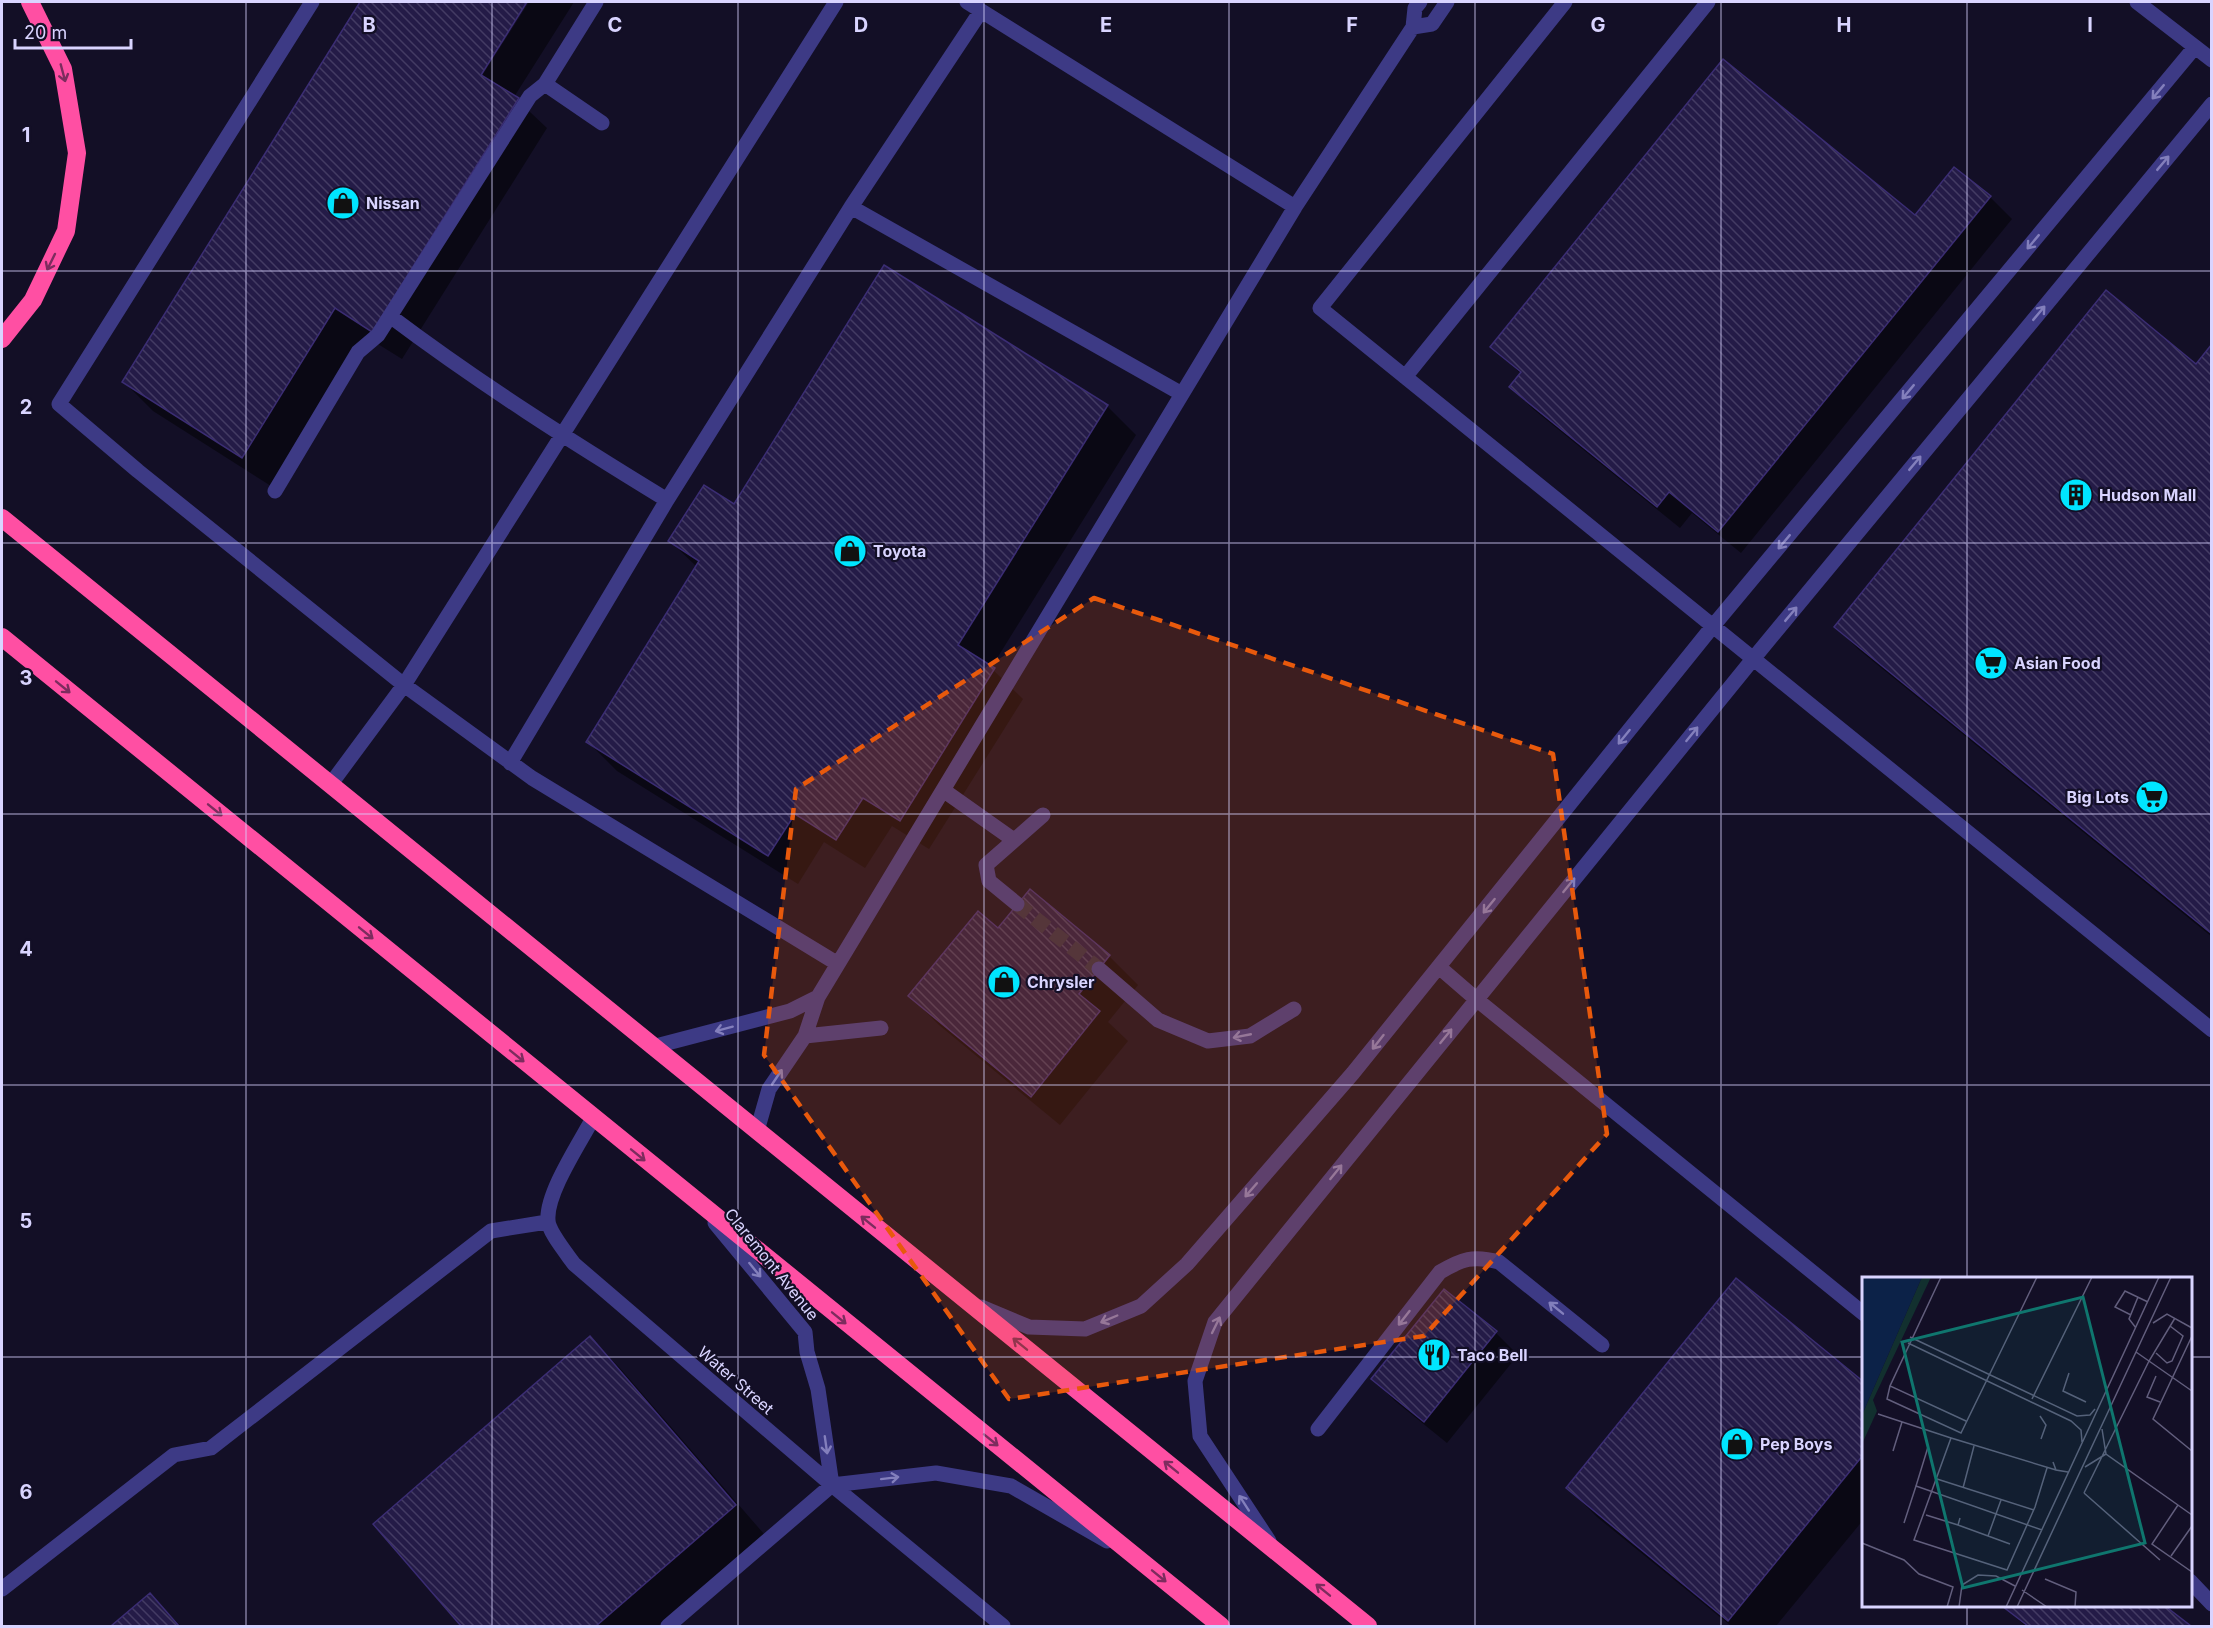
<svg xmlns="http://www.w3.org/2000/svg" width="2213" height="1628" font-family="Inter,sans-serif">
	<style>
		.shadow { fill: #0007 }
		.building { fill: url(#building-back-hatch); stroke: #3b2d73; stroke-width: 1.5 }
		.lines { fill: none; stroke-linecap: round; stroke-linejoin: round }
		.minor-tunnel { stroke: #312d47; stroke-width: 15; stroke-dasharray: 15 8; stroke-linecap: butt }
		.minor { stroke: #3d3a85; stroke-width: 15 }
		.highway { stroke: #ff4fa3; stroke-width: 18 }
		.oneway { stroke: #7d2c5e }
		.oneway2 { stroke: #837fbc }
		.marked { fill: #e8590c; fill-opacity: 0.2; stroke: #e8590c; stroke-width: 4.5; stroke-dasharray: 12 8; stroke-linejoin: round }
		.grid { fill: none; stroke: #d9d4ff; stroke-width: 1.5; stroke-opacity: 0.55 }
		.labels { text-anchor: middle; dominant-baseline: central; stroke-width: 4.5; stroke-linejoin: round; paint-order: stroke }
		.poi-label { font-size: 16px; font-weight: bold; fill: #d9d4ff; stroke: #130f26; text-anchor: start }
		.street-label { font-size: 16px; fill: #d9d4ff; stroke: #130f26 }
		.inset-road { fill: none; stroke: #625e7d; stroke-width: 1.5 }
		.view { fill: #0f766e; fill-opacity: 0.15; stroke: #0f766e; stroke-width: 3 }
		.inset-edge { fill: none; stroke: #d9d4ff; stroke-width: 3 }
		.grid-label { font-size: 20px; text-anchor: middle; font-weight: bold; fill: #d9d4ff; stroke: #130f26; stroke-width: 4.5; stroke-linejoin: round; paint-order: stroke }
	</style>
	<defs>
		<pattern id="building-back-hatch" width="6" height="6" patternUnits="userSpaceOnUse" patternTransform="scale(1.5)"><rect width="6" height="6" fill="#241b47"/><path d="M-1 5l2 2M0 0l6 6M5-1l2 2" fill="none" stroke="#433b63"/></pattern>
	</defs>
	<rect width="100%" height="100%" fill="#130f26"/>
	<path class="shadow" d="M362,2H525L476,80L478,82L529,2H574L514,97L547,128L402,359L365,336L271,486L153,411L124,382Z
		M1990,197L2012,219L1741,553L1692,513L1680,528L1533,409L1511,387L1521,374L1492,347L1916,217Z
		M885,267L1107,406L1136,435L991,668L1023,699L929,849L892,826L865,868L824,842L798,884L617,771L588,742L697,567L670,541L735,506Z
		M2212,346V937L1858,649L1836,627L2196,366Z
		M999,930L1109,956L1138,985L1108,1022L1128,1041L1060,1125L939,1025L910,996Z
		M1444,1291L1496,1333L1518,1355L1447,1443L1395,1401L1373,1379Z
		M590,1338L619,1367L764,1534L658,1626H463L375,1525Z
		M1864,1384V1519L1776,1626H1731L1597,1517L1568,1488Z
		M150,1595L181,1626H114Z
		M2003,1606H2162L2189,1626H2025Z"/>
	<path class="building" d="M360,2H527L481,75L519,98L372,332L335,308L242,458L122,382Z
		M1723,59L1915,215L1954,167L1991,196L1718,532L1669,492L1657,507L1509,387L1521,372L1490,347Z
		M884,265L1108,405L958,645L995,668L900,821L863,798L836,840L795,814L768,856L586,742L699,561L668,541L704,485L734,504Z
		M2106,290L2196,364L2212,344V934L1834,627Z
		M1030,889L1110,955L1079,994L1100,1011L1031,1097L908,996L978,911L998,928Z
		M1736,1278L1864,1382V1454L1728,1621L1566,1488Z
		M1444,1289L1497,1331L1424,1422L1371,1379Z
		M590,1336L736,1505L596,1626H461L373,1524Z
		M150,1593L179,1626H111Z
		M2002,1606H2165L2191,1626H2028Z"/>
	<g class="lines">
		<path class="minor-tunnel" d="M1017,904L1099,969"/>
		<path class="minor" d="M312,2L59,404L138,471L404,685L532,778L838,964
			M596,2L545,84L602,123
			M1565,2L1320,308L2212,1030
			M2137,2L2212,60
			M1413,27L1432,24L1447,2
			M851,207L1182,394
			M1295,207L1413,27L1415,8L1420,2
			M390,316C479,383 572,442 667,500
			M1405,377L1708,2
			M275,491L358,352L378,335L530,96L545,84
			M510,763L667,500L851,207L981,11
			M330,785L404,685L836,2
			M943,790L1014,840
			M1017,904L989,881L986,865L1043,815
			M1439,967L1476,999L1864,1314
			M1099,969L1158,1020L1208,1041L1250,1036L1294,1009
			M805,1036L818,997L1295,207L967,2
			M652,1047L790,1011L818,997
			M593,1118C580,1143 546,1193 548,1220C548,1231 567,1254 574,1264L832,1485L1003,1626
			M757,1131L769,1089L805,1036L881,1028
			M715,1223L805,1332L807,1352L818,1389L832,1485
			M981,1307L1029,1327L1085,1329L1141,1306L1187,1264L1353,1073L1713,626L2195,47
			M1318,1429L1440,1272C1462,1259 1473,1255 1499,1262L1602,1345
			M1269,1541L1200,1436L1195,1381L1215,1322L1753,659L2212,104
			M2190,1581L2212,1604
			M2,1589L174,1455L211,1448L491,1231L547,1222
			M668,1626L832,1485L936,1473L1011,1486L1107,1541"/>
		<path class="highway" d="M2,339L33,300L66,231L77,153L63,69L30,2
			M2,518L1368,1626
			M2,637L1221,1626"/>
	</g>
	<defs><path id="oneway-shaft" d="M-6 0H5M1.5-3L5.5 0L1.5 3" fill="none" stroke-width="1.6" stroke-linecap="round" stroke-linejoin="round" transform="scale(1.5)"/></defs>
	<g class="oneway">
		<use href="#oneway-shaft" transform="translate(63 73) rotate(75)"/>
		<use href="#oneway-shaft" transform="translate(51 262) rotate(116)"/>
		<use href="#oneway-shaft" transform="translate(63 687) rotate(39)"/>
		<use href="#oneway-shaft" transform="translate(215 810) rotate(39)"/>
		<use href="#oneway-shaft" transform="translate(366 933) rotate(39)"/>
		<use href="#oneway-shaft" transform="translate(517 1056) rotate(39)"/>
		<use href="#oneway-shaft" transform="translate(638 1155) rotate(39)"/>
		<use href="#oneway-shaft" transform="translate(868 1222) rotate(-141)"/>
		<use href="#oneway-shaft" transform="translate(839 1318) rotate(39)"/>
		<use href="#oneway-shaft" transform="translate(1020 1344) rotate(-141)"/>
		<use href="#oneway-shaft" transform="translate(991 1440) rotate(39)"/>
		<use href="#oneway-shaft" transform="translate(1171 1467) rotate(-141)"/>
		<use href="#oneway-shaft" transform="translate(1159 1576) rotate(39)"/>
		<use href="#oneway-shaft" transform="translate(1323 1590) rotate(-141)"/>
	</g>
	<g class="oneway2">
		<use href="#oneway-shaft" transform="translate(2158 92) rotate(130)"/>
		<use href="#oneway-shaft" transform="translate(2163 163) rotate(-50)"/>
		<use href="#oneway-shaft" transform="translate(2033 242) rotate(130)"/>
		<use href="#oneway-shaft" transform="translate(2039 313) rotate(-50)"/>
		<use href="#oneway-shaft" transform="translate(1908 392) rotate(130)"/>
		<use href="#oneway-shaft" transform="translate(1915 463) rotate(-50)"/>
		<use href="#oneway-shaft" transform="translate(1784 542) rotate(130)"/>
		<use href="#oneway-shaft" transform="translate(1791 614) rotate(-50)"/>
		<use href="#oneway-shaft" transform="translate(1692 734) rotate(-51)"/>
		<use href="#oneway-shaft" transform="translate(1624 737) rotate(129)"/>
		<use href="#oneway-shaft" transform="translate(1569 885) rotate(-51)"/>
		<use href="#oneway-shaft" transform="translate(1489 906) rotate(129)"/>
		<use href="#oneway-shaft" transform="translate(724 1029) rotate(165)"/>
		<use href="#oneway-shaft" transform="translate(1242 1036) rotate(169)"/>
		<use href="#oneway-shaft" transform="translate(1446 1036) rotate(-51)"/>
		<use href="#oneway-shaft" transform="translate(1378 1042) rotate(128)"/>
		<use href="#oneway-shaft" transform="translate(777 1077) rotate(-56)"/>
		<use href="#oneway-shaft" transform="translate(1336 1172) rotate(-51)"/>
		<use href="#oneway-shaft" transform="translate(1251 1190) rotate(131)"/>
		<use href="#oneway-shaft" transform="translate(755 1270) rotate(51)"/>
		<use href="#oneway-shaft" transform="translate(1556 1308) rotate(-141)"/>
		<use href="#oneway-shaft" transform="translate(1404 1318) rotate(128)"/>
		<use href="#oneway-shaft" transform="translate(1109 1319) rotate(157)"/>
		<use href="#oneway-shaft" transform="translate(1216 1325) rotate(-64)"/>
		<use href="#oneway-shaft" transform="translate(826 1445) rotate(82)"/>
		<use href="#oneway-shaft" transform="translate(890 1478) rotate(-7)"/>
		<use href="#oneway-shaft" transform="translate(1244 1503) rotate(-123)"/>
	</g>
	<path class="marked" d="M1094,598L1553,754L1607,1134L1424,1336L1009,1399L764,1055L796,789Z"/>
	<path class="grid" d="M246,2V1626M492,2V1626M738,2V1626M984,2V1626M1229,2V1626M1475,2V1626M1721,2V1626M1967,2V1278M2,271H2212M2,543H2212M2,814H2212M2,1085H2212M2,1357H1864M2190,1357H2212M1967,1606V1626"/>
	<defs>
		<g id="shop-disc" transform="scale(1.725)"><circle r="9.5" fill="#00e5ff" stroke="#130f26"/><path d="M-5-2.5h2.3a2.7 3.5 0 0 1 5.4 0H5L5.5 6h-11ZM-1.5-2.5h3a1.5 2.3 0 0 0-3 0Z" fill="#111"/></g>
		<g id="building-disc" transform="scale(1.725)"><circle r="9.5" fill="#00e5ff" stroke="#130f26"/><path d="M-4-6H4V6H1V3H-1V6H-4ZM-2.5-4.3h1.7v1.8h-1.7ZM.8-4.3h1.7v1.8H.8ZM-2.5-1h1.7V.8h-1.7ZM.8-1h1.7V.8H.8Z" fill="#111"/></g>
		<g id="supermarket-disc" transform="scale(1.725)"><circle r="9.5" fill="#00e5ff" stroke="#130f26"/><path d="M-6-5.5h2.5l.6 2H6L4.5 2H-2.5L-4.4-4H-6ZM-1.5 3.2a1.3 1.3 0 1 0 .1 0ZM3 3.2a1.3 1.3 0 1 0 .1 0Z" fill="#111"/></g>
		<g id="restaurant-disc" transform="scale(1.725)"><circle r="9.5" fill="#00e5ff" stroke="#130f26"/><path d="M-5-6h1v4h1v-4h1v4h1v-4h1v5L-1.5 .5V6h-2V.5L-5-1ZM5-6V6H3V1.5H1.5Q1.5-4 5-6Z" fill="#111"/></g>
	</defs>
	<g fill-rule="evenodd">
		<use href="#shop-disc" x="343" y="203"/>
		<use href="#building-disc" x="2076" y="495"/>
		<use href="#shop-disc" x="850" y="551"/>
		<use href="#supermarket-disc" x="1991" y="663"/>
		<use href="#supermarket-disc" x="2152" y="797"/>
		<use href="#shop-disc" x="1004" y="982"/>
		<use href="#restaurant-disc" x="1434" y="1355"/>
		<use href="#shop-disc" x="1737" y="1444"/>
	</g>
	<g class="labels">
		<g class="poi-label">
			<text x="366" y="203">Nissan</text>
			<text x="2099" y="495">Hudson Mall</text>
			<text x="873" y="551">Toyota</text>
			<text x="2014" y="663">Asian Food</text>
			<text x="2129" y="797" text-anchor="end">Big Lots</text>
			<text x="1027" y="982">Chrysler</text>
			<text x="1457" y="1355">Taco Bell</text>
			<text x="1760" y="1444">Pep Boys</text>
		</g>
		<g class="street-label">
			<text transform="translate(772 1264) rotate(51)">Claremont Avenue</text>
			<text transform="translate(736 1380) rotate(41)">Water Street</text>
		</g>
	</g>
	<g transform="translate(1862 1277)">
		<rect width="330" height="330" fill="#130f26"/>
		<path d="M60,0H69L11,123L15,134L0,167V138Z" fill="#12302f"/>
		<path d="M0,0H60L0,138Z" fill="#0c2248"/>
		<path class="inset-road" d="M79,0L28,109L104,144M269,38L253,30L263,14L286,25M291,46L305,37L330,51M274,51L267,42L276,20M330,59L291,142L330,174M48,60L215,139L228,138L233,132M46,66L209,144L219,153L220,165M274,75L330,114M294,76L305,86L310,84L321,59L308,49M207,96L201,114L224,125M294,99L285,120L298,125M28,109L25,122L99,156L175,0M170,122L230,0M16,137L89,161M178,139L184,148L179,162M240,152L244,177L330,238M66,170L54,209L180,253M31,174L40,145M191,185L194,193L206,195M223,190L244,177M185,191L173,230L145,293L52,263L89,161L194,193M75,202L172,233M101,211L112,169M222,216L287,84L313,41M222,216L298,283M316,228L290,267L330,295M64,238L96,248L98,241M42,246L54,209M96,248L148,267M126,259L139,223M0,266L42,283L57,297L91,310L85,330M309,279L330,249M183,302L214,315L213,330M160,313L185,330M97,330L100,308L116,298L134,299L153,309M144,330L297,0M155,330L309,0"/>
		<path class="view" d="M221,20L283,266L101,311L40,65Z"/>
		<rect width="330" height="330" class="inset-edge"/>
	</g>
	<g class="grid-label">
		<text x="369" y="32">B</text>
		<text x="615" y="32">C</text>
		<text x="861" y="32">D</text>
		<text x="1106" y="32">E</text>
		<text x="1352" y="32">F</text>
		<text x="1598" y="32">G</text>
		<text x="1844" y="32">H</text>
		<text x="2090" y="32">I</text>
		<text x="26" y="142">1</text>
		<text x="26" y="414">2</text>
		<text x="26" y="685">3</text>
		<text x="26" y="956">4</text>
		<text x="26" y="1228">5</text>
		<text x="26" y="1499">6</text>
	</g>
	<rect width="2213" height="1628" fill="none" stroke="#d9d4ff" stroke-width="6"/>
	<path d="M15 39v9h116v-9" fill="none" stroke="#d9d4ff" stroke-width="3"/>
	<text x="24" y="39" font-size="18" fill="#d9d4ff" stroke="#130f26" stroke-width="4.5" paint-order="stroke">20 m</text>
</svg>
